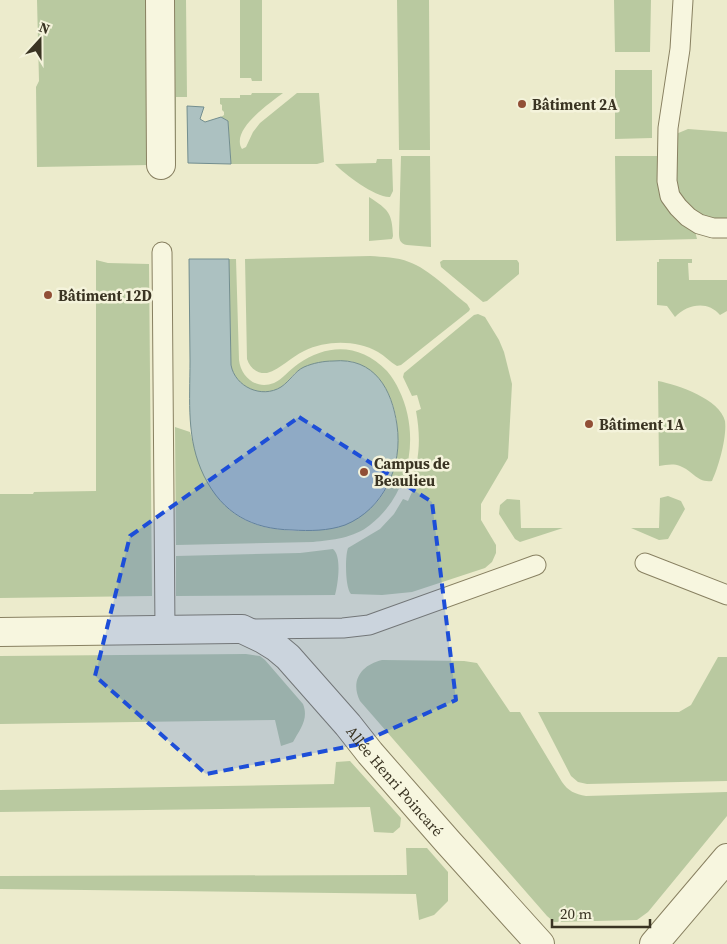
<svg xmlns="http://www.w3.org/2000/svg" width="727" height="944" font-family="'Source Serif 4',serif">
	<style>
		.green { fill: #b9c9a0 }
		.water { fill: #acc1c1; stroke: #738e8f }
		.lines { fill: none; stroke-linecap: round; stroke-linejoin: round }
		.lane-casing { stroke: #888061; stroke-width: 21 }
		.street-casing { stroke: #888061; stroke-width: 30 }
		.lane { stroke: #f7f6df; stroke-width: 19 }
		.street { stroke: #f7f6df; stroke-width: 28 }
		.marked { fill: #1d4ed8; fill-opacity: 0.2; stroke: #1d4ed8; stroke-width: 4; stroke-dasharray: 10 6; stroke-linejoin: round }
		.poi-dot { fill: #914f36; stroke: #f4f3db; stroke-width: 2 }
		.labels { text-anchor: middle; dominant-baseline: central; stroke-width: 5; stroke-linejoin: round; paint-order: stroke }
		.poi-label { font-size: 15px; font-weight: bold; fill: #3a3423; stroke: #f4f3db; text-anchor: start }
		.street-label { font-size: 15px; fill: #3a3423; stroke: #f4f3db }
	</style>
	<rect width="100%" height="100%" fill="#ecebcc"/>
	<path class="green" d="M37,0H147L149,165L37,167L36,87L39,81Z
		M169,0H186L187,97H176V164H170Z
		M240,0H262V81H252L251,78H240Z
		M397,0H429L430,150H399Z
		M614,0H651L650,52H615Z
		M615,70H652V138L615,139Z
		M252,93H283C270,103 230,130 242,149L246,147L253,132L260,123L297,93H319L324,162L317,164H231L228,121L221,117L224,115V112L222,110V105L220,104V98H240V95H251Z
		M688,129L727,132V222L706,221L682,202L675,181L676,134Z
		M401,156H430L431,247L407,245C400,244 399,239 399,233Z
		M615,156H660C663,198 656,207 695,231L697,239L616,241Z
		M377,159H392L393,191L390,197C376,198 344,174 335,164L376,163Z
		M369,197C389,210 392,213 393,236L392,239L369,241Z
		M370,256C383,257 397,257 409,262C429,269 450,291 467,304L470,309L469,311L401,365L397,366C390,362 385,356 378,352C356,340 327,340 304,351C291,357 281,369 267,373C257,374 250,368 247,359L245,259Z
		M229,259H236L239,360C241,377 256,390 274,383C283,379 289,370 298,364C329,343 360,344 387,371C392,377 396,383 399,390C421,435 410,494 370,525C354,538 332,540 313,542L176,545L175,427L190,432C205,485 222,525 284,530C317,533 350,529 375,504C410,468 407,379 353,362C347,360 306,366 301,369C293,373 288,382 281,387C262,400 235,387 231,365Z
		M659,259H692V263H688L689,280H727V311L720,315C708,300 687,304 675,317L667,306L657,305V262H659Z
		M96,260L108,263L149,264L152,596L0,598V494H33L34,492L96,491Z
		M443,260H517L519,263V274L487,301L483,302L441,267L440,262Z
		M478,314L485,317L499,340L504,352L512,384L508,458L481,504V520L496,545V553L492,562L485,568L412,592L382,595L351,594C345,588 345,556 348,548L380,529L394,514L403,499L408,501L413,490L409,487C420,462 421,438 416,411L421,409L417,395L412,396L403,377L404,373L474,315Z
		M658,381C678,385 720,399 725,421C727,437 719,466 712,481C697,483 693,471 680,466C673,463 666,465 659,466Z
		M668,496L681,501L685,509L668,539L659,540L631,528H659L660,498Z
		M507,499L520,500L521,528H563L520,542L515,539L499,514L500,505Z
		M333,549C342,556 338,584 335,595L176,596V556L300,553Z
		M246,654L260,656L265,660L303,704C309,719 300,729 293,742L281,746L275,720L0,724V656Z
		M718,657H727V781L587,784L578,782L571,776L538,712H679L691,705Z
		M382,660L464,661L477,663L510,712H520L562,782C568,791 575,794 586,796L727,792V816L648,912L637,920L554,922L547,916L360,701C350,681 361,665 382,660Z
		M350,761L401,818L400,827L393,833L374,832L370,807L0,812V790L334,784L336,762Z
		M406,848H427L448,872V901L434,915L419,920L416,894L0,889V876L407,875Z"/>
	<path class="water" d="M187,106L204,107L200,119L205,122L221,117L228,121L231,164L188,163Z
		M189,259H229L231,365C235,387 262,399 281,387C290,381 295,371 304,367C313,363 324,361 333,361C375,357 392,390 397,425C403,466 384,509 345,525C328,531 310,531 292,530C252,529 223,514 204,476C186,439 190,402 190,361C190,327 189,293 189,259Z"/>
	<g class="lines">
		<g class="lane-casing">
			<path id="lane" d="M683,0L680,49L668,128L667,181L670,196L678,207L688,217L699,224L713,228H727
				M162,252L165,630
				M645,563L727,595
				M248,629L343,628L369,625L536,565"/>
		</g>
		<g class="street-casing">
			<g id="street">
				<path d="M160,0L161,165"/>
				<path id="s1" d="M0,632L235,629H242L263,639L276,647L288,657L348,725L370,753L448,842L540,944"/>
				<path d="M654,944L727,858"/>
			</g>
		</g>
		<use href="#lane" class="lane"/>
		<use href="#street" class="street"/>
	</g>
	<path class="marked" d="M299,417L432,502L456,700L356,745L206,774L95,676L130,536Z"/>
	<g class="poi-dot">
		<circle cx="522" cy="104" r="5"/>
		<circle cx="48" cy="295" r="5"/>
		<circle cx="589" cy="424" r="5"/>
		<circle cx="364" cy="472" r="5"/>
	</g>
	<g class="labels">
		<g class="poi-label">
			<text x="532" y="104">Bâtiment 2A</text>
			<text x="58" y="295">Bâtiment 12D</text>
			<text x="599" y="424">Bâtiment 1A</text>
			<text x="374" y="463">Campus de<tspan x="374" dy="17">Beaulieu</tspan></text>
		</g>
		<g class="street-label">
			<text stroke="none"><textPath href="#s1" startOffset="460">Allée Henri Poincaré</textPath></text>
		</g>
	</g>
	<g transform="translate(40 40) rotate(21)" stroke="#f4f3db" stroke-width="4" paint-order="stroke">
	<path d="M0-4L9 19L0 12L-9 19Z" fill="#3a3423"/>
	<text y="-8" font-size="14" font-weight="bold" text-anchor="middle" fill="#3a3423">N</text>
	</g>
	<path d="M552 919v8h98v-8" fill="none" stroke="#3a3423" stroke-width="2.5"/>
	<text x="560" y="919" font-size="15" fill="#3a3423" stroke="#f4f3db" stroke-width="4" paint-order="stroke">20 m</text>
</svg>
